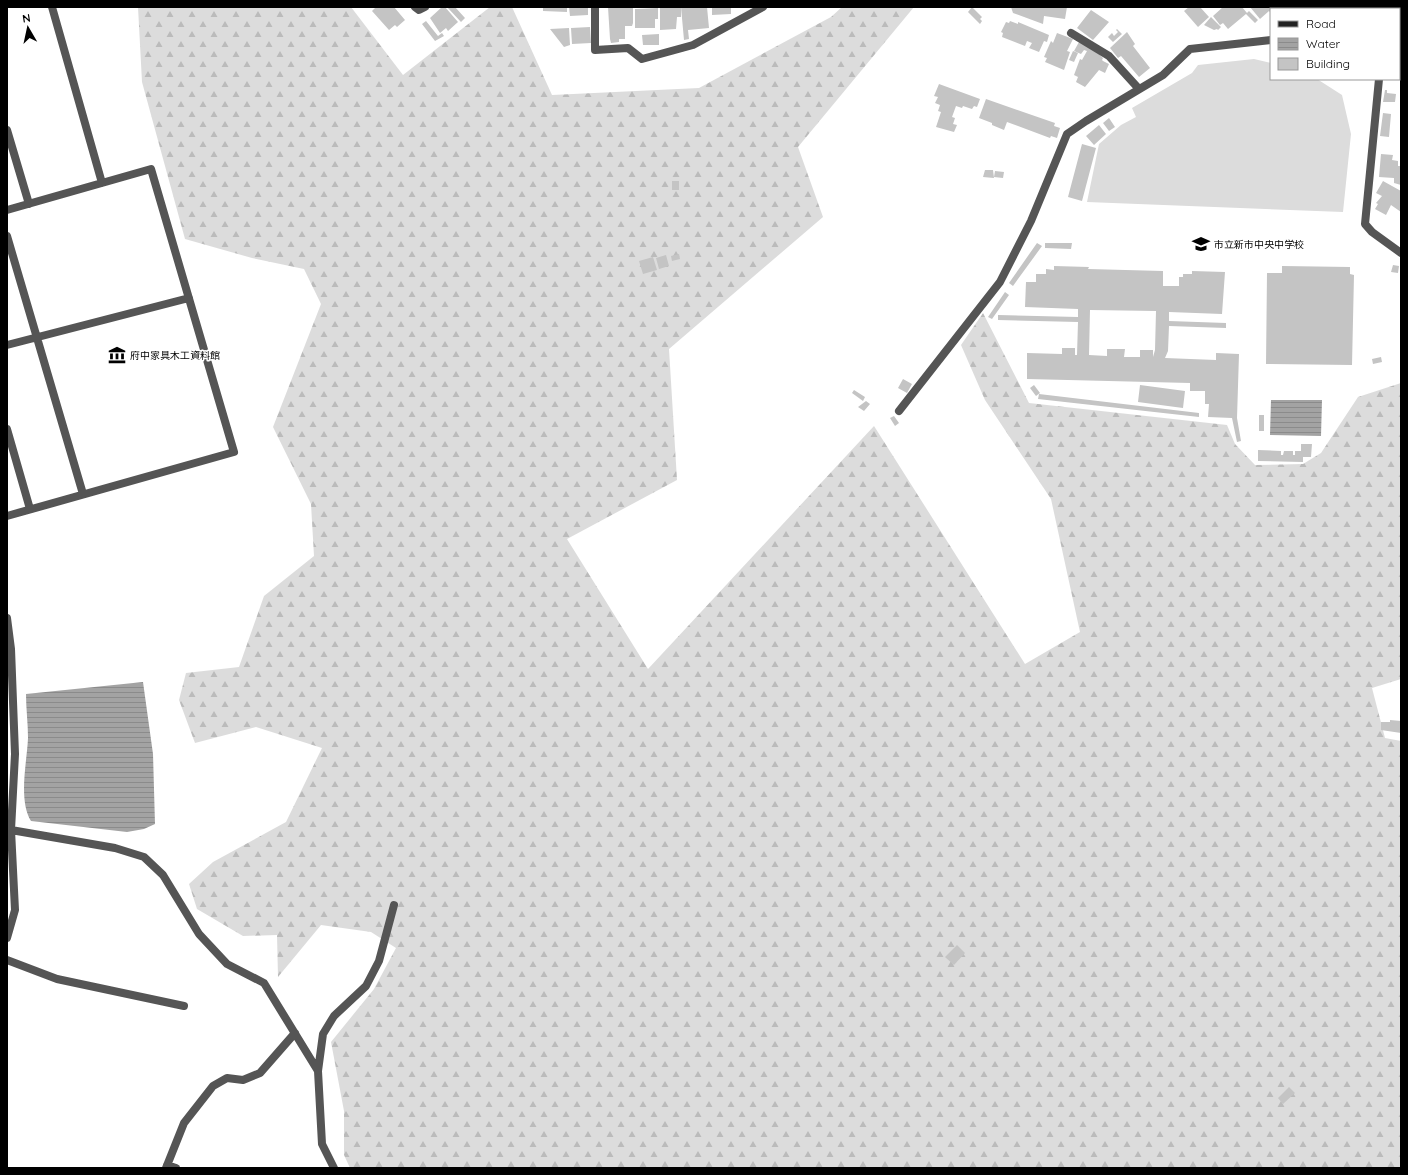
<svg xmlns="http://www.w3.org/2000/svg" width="1408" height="1175" font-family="Quicksand,'Noto Sans JP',sans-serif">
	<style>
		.grass { fill: #dcdcdc }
		.forest { fill: url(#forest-firs) }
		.water { fill: url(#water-rules) }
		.building { fill: #c4c4c4; fill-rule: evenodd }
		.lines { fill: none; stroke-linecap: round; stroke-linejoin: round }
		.minor { stroke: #555; stroke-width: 8 }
		.secondary { stroke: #222; stroke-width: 8 }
		.labels { text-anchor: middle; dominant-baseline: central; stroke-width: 3; stroke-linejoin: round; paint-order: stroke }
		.poi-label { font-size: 10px; fill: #000; stroke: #fff; text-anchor: start }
	</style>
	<defs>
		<pattern id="forest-firs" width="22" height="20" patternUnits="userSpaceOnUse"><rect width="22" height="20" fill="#dcdcdc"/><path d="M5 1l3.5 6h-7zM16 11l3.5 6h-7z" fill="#bbb"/></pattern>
		<pattern id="water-rules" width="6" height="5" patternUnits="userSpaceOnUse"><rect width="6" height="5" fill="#a3a3a3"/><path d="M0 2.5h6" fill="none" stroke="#8b8b8b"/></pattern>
	</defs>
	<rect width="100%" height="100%" fill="#fff"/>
	<path class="grass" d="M1254,59L1271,63V79H1317L1342,95L1351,134L1343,212L1087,202L1099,144L1121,125L1136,117L1132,108L1192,73L1198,65Z"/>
	<path class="forest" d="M138,7H351L403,75L490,7H512L552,95L699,88L831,17L842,7H914L798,147L823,217L669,349L677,480L567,539L648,669L874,426L1025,664L1080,632L1051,499L985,400L961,345L983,313L1029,403L1227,425L1235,444L1255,465L1303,464L1321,453L1358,397L1401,383V679L1372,688L1385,738L1401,741V1168H350L344,1155V1111L331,1042L374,989L396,948L371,932L321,925L278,977L277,935L243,936L197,909L189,884L213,862L286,822L322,748L256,727L195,743L179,700L186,673L239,667L264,596L314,556L311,504L273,427L321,304L304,269L252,258L185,239L142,82Z"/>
	<path class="water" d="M1271,400H1322L1321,436L1270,435Z
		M143,682L153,754L155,824L144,829L127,832L31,821C18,800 27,762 28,738C28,723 26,709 26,694Z"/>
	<path class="building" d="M376,7H394L405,20L397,27L395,25L389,30L372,11Z
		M442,7H445L458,22L448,31L446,28L440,33L430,18Z
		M447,7H455L465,18L461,22Z
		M543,7H567V12L543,11Z
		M569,7H588V15L570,16Z
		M608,7H633V23L632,26H625V39H619V42L611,43L610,39Z
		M660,7L681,8V17H677L676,29L660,30Z
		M681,7H707L709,28L688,30L689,39L684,40Z
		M712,7H731V14L712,15Z
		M972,7L982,17L980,19L982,21L980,24L968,12Z
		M1011,7H1067L1065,19L1044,16L1043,24L1013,13Z
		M1189,7H1200L1209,17L1198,27L1184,11Z
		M1223,7H1242L1247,13L1249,11L1258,20L1255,23L1246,14L1228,29L1223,23L1220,25L1213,16Z
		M1250,7H1281L1282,9H1271V13L1269,11L1260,19Z
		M658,8V19H655V28H635V9Z
		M1091,10L1109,22L1093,40L1077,28Z
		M1211,17L1221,27L1218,30L1217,29L1214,30L1204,25Z
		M426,21L438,36L442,33L444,36L435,41L422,24Z
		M1010,21L1018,24V22L1049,35L1047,42L1044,41L1039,52L1029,48L1032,43L1027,41L1025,46L1002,37L1003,33L1001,32L1006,22L1009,23Z
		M590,27L591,43L572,44L571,28Z
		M569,28L570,45L564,47L550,29Z
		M1117,29L1122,34L1113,42L1108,37L1112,33L1114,36L1118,32L1116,30Z
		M1127,32L1135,44L1133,46L1150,68L1139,77L1121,56L1118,58L1110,48Z
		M1057,33L1073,39L1067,51L1070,52L1064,70L1045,62L1047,58L1044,57L1051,41L1053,43Z
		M659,34V45H643L642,35Z
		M1079,42L1097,52L1103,58L1102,60L1103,61L1109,64L1105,73L1099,70L1085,87L1076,82L1078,77L1074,75L1080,59L1082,60L1087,51L1084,50L1081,54L1074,51Z
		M1073,51L1078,53L1074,62L1069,60Z
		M939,84L980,99L977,107L974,106L972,109L963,106L962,108L956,106L952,117L955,118L953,124L957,125L954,132L936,127L941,112L938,111L940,105L935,103L938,97L934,96Z
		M1385,90H1387V93L1396,94L1395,102H1383Z
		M986,99L1055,123L1054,126L1060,128L1057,138L1051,136L1050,138L1007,122L1004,130L992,125V123L979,118Z
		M1383,113L1391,114L1389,137L1380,136Z
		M1109,118L1115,127L1109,131L1103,123Z
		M1099,125L1106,134L1094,145L1086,136Z
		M1082,144L1096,148L1082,201L1068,197Z
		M1381,154L1393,155L1392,160L1398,161V166H1401V185L1394,183V178L1379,177Z
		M985,170H993L994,178L983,177Z
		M995,171L1004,172L1003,178L994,177Z
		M672,181H679V190H672Z
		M1383,181L1401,191V212L1391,205L1386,215L1375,209L1378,204L1376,203L1382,196L1376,193Z
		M1037,243L1042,246L1013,286L1009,283Z
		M1045,243H1072L1071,249L1045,248Z
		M679,254L680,259L672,261L671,256Z
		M666,255L669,266L659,269L656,258Z
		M653,257L657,270L643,274L639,261Z
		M1393,265L1399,266L1398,273L1391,272Z
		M1054,266L1089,267L1088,269L1163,271V286H1179V277H1183V274H1192V271L1225,272L1222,314L1169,312V321L1226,323V328L1169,326L1168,351L1165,358L1216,360V353L1239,354L1237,418L1241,441L1237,442L1232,418L1208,417L1209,404H1205V391H1190V383L1027,379V353L1062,354V348H1075V355H1077L1078,322L998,320V315L1078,317V309L1025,307L1026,282H1036V274H1046V269L1054,270ZM1090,310L1156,311L1155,350L1153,357V350H1140V357H1124L1125,349H1107V356L1089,355Z
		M1282,266L1350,267V274L1354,275L1352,365L1266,364L1267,273H1282Z
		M1005,292L1009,295L992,319L988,317Z
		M1381,357L1382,362L1373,364L1372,359Z
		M903,379L912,384L907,393L898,388Z
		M1034,385L1040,393L1036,396L1030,388Z
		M1140,385L1185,391L1183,408L1138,402Z
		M854,390L865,397L863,401L852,393Z
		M1039,394L1199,413V417L1038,399Z
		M866,401L870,404L864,411L858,407Z
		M1259,415H1264V431H1259Z
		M894,416L899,423L895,426L890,418Z
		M1301,444H1312L1311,457H1303V462L1258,461V450L1281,451V455H1283L1284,451H1293V455H1295V451H1301Z
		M1390,720L1401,721V733L1381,730V722H1390Z
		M957,945L965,953L954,965L945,957Z
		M1289,1087L1295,1093L1283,1104L1278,1098Z"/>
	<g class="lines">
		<path class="minor" d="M52,7L102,183
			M415,7L419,10L425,7
			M595,7V50L628,48L642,59L693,45L763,7
			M1071,33L1109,56L1139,89
			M1399,43L1401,41
			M1379,79L1365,224L1372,232L1401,253
			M7,130L29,204
			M7,210L151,169L234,452L7,516
			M7,236L83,494
			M7,345L189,298
			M899,411L1000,282L1031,221L1067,134L1086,121L1163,75L1190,49L1271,40
			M7,429L30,509
			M7,618L11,649L15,754L11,830L15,910L7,938
			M11,830L115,848L144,857L163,875L199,934L227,964L264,983L318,1071L322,1144L334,1168
			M7,960L57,979L184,1006
			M318,1071L323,1034L334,1016L366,986L379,961L394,905
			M167,1165L176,1168
			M166,1168L184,1123L213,1086L227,1078L243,1080L260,1073L295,1033"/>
		<path class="secondary" d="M1381,7L1383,9
			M1399,29L1401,31"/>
	</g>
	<defs>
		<g id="school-bare" transform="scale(1.38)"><path d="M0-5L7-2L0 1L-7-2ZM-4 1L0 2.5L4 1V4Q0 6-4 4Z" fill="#000" stroke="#fff" stroke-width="2.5" paint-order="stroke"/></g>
		<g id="museum-bare" transform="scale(1.38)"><path d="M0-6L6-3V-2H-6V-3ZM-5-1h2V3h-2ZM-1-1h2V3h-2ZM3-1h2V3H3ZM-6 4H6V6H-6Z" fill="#000" stroke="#fff" stroke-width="2.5" paint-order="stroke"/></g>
	</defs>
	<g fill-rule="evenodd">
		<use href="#school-bare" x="1201" y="244"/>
		<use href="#museum-bare" x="117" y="355"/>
	</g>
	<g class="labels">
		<g class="poi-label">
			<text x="1214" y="244">市立新市中央中学校</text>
			<text x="130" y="355">府中家具木工資料館</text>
		</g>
	</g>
	<rect width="1408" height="1175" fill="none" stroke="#000000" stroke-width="16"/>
	<rect x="1270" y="8" width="130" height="72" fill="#ffffff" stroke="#999999"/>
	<rect x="1278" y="21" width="20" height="6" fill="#222222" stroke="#999999"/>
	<text x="1306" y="28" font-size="12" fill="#000000">Road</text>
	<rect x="1278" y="38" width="20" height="12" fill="url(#water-rules)" stroke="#999999"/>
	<text x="1306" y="48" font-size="12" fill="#000000">Water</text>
	<rect x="1278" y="58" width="20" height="12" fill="#c4c4c4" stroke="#999999"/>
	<text x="1306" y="68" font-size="12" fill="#000000">Building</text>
	<g transform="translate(28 28) rotate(351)" stroke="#ffffff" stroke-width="3" paint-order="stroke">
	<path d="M0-3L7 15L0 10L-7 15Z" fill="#000000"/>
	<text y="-6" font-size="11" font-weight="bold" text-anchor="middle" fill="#000000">N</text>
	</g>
</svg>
